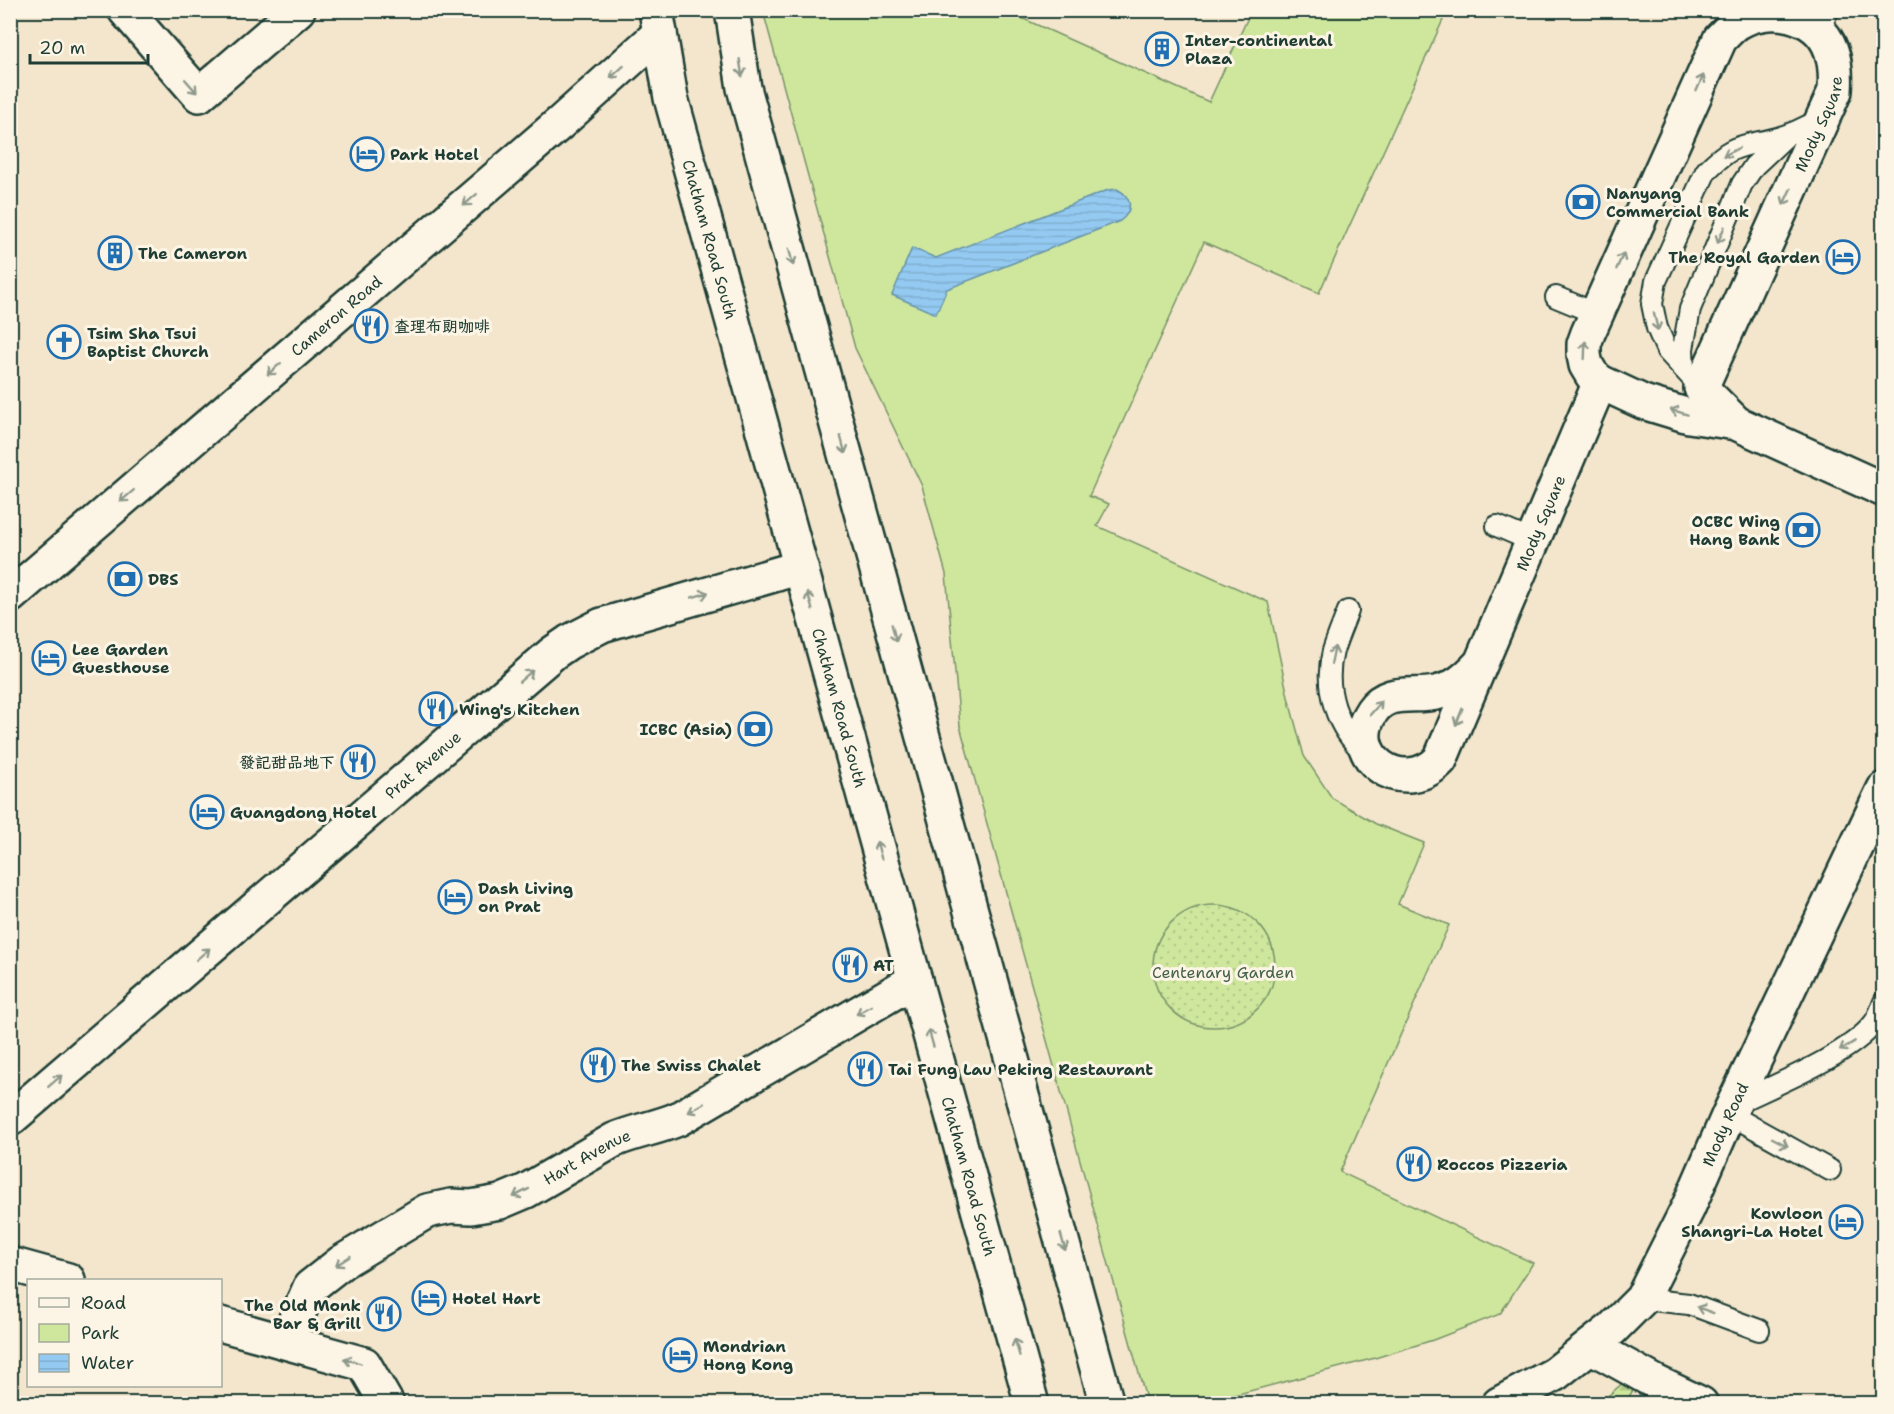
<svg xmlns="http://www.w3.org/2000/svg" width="1894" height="1414" font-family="'Shantell Sans','LXGW WenKai TC',sans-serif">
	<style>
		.green { fill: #cfe79d; stroke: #779268; stroke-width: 1.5 }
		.forest { fill: url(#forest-firs); stroke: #779268; stroke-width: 1.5 }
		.park { fill: url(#park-dots); stroke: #779268; stroke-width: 1.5 }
		.water { fill: url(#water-rules); stroke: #6592a6; stroke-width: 1.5 }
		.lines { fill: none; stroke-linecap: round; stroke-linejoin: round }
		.lane-casing { stroke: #1f3d34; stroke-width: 24 }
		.street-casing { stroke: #1f3d34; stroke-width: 38 }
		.secondary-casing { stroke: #1f3d34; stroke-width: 38 }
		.lane { stroke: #fcf5e5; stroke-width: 20 }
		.street { stroke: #fcf5e5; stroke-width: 33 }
		.secondary { stroke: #fcf5e5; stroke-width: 33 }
		.oneway { stroke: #8e998c }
		.labels { text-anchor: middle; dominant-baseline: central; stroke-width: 6; stroke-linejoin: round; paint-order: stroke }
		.poi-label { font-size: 16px; font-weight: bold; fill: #1f3d34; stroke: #fcf5e5; text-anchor: start }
		.street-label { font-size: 16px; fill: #1f3d34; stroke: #fcf5e5 }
		.park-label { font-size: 16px; fill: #425f49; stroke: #fcf5e5 }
	</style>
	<defs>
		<pattern id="forest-firs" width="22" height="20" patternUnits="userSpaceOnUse" patternTransform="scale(1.5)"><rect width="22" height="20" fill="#cfe79d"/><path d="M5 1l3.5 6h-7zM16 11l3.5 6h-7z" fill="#b1c788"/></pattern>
		<pattern id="park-dots" width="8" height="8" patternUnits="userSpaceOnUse" patternTransform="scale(1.5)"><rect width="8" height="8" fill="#cfe79d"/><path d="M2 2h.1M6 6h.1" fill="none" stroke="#b1c788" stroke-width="1.8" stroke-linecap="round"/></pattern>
		<pattern id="water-rules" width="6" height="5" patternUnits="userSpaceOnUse" patternTransform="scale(1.5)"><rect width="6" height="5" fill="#94caf2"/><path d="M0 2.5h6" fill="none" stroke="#7faed0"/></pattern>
	</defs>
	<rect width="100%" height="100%" fill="#f3e6cc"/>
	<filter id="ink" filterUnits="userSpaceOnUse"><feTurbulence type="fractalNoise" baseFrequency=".0167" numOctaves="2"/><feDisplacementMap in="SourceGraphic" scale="12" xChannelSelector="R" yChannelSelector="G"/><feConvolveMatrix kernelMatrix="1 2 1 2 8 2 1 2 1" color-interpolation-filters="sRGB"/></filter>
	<g filter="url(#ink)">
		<path class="green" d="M763,11H1006L1209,102L1251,11H1447L1319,293L1204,242L1089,496L1109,504L1097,526L1268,602L1288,697L1304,756L1332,798L1376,824L1424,843L1398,904L1449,925L1340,1172L1533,1263L1500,1314L1433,1340L1375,1358L1204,1403L1146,1399L960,726L946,574L922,486L855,348Z"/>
		<path class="forest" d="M1624,1382L1635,1387L1625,1403L1599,1404Z"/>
		<path class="park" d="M1153 966a61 61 0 1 1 122 0a61 61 0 1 1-122 0Z"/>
		<path class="water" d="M1117,189C1132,197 1134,210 1120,221L947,289L936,314L892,295L912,248L936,258L1108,190Z"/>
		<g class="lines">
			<g class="lane-casing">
				<path id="lane" d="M1819,31L1828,10
					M1556,297L1597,314
					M1684,369L1683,349L1690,309L1742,184L1754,166L1785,137
					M1701,388L1667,351L1657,328L1652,304L1656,281L1706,171C1714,163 1722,155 1732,150C1744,144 1756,143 1769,140C1788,136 1805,128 1822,118
					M1497,526L1532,541
					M1348,611C1343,624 1337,638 1333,651C1323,689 1337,729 1365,753
					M1735,1104C1772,1086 1850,1055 1874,1023C1878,1018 1881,1009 1884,1002
					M1729,1114L1830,1170
					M1642,1299L1689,1304L1759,1330"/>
			</g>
			<g class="street-casing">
				<g id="street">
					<path d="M125,10L199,95L298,10"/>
					<path id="s1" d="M1736,423L1701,388L1835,91C1836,77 1836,64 1831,50C1818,13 1768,3 1737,23C1731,27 1726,33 1720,39L1588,333L1584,344V355L1586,365L1592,375L1600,382L1643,402L1689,416L1736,423L1884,490"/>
					<path id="s2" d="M10,596L560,123L660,33"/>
					<path id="s3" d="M1481,663C1468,677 1455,689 1436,693C1412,698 1388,688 1372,711C1342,755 1402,799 1440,760L1600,382"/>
					<path d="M10,1264L68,1280"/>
					<path d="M220,1324L364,1364L387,1404"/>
					<path id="s4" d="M286,1342L310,1287L342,1262L427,1211L451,1206L471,1207L500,1202L526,1191L614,1140C635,1131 657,1128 678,1119L915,980"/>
					<path d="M1592,1347L1657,1383L1701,1404"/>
				</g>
			</g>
			<g class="secondary-casing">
				<g id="secondary">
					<path id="s5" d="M656,10L671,98L1032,1404"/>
					<path d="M732,10L744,88L1107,1404"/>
					<path id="s6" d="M10,1119L553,653L569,642L602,625L801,567"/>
					<path id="s7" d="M1499,1404L1555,1374L1612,1329L1642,1299L1688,1208L1729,1114L1884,789"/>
				</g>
			</g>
			<use href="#lane" class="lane"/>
			<use href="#street" class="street"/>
			<use href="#secondary" class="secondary"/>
		</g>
		<defs><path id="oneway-shaft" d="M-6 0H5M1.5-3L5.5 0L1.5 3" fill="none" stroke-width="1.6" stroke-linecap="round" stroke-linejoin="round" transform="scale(1.5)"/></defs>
		<g class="oneway">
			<use href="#oneway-shaft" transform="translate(741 68) rotate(81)"/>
			<use href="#oneway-shaft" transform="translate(617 72) rotate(138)"/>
			<use href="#oneway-shaft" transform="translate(1700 83) rotate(-66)"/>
			<use href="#oneway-shaft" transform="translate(191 86) rotate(49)"/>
			<use href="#oneway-shaft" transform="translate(1731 152) rotate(152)"/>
			<use href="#oneway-shaft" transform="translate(1787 197) rotate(115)"/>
			<use href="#oneway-shaft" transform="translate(470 200) rotate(139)"/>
			<use href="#oneway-shaft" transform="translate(1721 235) rotate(113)"/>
			<use href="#oneway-shaft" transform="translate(791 257) rotate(75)"/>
			<use href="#oneway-shaft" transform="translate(1620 261) rotate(-66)"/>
			<use href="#oneway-shaft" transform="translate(1656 322) rotate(76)"/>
			<use href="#oneway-shaft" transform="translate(1585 350) rotate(-88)"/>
			<use href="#oneway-shaft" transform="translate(274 369) rotate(139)"/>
			<use href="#oneway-shaft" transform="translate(1679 412) rotate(-163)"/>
			<use href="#oneway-shaft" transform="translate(843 445) rotate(75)"/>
			<use href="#oneway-shaft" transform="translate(127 496) rotate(139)"/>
			<use href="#oneway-shaft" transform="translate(700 595) rotate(-17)"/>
			<use href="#oneway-shaft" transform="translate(810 601) rotate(-105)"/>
			<use href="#oneway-shaft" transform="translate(894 633) rotate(75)"/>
			<use href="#oneway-shaft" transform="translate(1333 655) rotate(-78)"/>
			<use href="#oneway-shaft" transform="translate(526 676) rotate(-41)"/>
			<use href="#oneway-shaft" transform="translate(1376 708) rotate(-49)"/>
			<use href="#oneway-shaft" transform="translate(1459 717) rotate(112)"/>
			<use href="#oneway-shaft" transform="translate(879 850) rotate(-105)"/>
			<use href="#oneway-shaft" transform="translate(203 954) rotate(-41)"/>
			<use href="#oneway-shaft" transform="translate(864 1010) rotate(150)"/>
			<use href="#oneway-shaft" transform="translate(931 1038) rotate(-106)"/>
			<use href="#oneway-shaft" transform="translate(1847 1046) rotate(149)"/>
			<use href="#oneway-shaft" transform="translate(55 1081) rotate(-41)"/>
			<use href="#oneway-shaft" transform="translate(696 1108) rotate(150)"/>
			<use href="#oneway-shaft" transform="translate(1780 1142) rotate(28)"/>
			<use href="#oneway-shaft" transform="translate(521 1193) rotate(153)"/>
			<use href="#oneway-shaft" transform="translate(1063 1242) rotate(74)"/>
			<use href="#oneway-shaft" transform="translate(343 1261) rotate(147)"/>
			<use href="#oneway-shaft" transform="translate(1705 1310) rotate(-160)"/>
			<use href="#oneway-shaft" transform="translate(1017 1347) rotate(-106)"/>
			<use href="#oneway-shaft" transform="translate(352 1361) rotate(-165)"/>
		</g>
	</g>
	<defs>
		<g id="building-ring" transform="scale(1.725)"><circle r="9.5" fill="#fcf5e5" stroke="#1f6fb2" stroke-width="1.5"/><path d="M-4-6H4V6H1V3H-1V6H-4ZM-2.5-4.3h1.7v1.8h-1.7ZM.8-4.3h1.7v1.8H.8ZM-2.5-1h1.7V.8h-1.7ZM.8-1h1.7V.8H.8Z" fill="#1f6fb2"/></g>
		<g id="hotel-ring" transform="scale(1.725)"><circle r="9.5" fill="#fcf5e5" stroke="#1f6fb2" stroke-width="1.5"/><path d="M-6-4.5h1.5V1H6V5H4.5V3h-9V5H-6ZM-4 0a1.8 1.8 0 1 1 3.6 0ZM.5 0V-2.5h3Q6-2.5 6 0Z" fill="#1f6fb2"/></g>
		<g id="bank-ring" transform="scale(1.725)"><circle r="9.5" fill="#fcf5e5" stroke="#1f6fb2" stroke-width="1.5"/><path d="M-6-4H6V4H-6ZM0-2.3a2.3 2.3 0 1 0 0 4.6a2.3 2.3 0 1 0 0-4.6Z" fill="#1f6fb2"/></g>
		<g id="restaurant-ring" transform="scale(1.725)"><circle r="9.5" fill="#fcf5e5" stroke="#1f6fb2" stroke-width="1.5"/><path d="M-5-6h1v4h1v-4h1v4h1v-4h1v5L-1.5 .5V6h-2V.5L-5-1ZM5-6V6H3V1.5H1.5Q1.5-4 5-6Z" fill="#1f6fb2"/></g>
		<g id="church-ring" transform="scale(1.725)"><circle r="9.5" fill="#fcf5e5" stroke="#1f6fb2" stroke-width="1.5"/><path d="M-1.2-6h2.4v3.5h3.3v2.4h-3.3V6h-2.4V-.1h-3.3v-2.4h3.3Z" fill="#1f6fb2"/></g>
	</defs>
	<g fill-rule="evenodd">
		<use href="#building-ring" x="1162" y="49"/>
		<use href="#hotel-ring" x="367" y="154"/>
		<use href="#bank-ring" x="1583" y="202"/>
		<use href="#building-ring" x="115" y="253"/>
		<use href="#hotel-ring" x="1843" y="257"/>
		<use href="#restaurant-ring" x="371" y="326"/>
		<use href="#church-ring" x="64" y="342"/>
		<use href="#bank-ring" x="1803" y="530"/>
		<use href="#bank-ring" x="125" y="579"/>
		<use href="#hotel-ring" x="49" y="658"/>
		<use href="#restaurant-ring" x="436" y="709"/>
		<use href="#bank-ring" x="755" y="729"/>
		<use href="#restaurant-ring" x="358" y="762"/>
		<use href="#hotel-ring" x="207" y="812"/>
		<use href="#hotel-ring" x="455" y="897"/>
		<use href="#restaurant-ring" x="850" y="965"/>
		<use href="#restaurant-ring" x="598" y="1065"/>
		<use href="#restaurant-ring" x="865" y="1069"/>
		<use href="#restaurant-ring" x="1414" y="1164"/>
		<use href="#hotel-ring" x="1846" y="1222"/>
		<use href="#hotel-ring" x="429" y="1298"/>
		<use href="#restaurant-ring" x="384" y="1314"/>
		<use href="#hotel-ring" x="680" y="1355"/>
	</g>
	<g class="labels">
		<g class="poi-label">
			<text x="1185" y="40">Inter-continental<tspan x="1185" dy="18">Plaza</tspan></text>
			<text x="390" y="154">Park Hotel</text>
			<text x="1606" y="193">Nanyang<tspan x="1606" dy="18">Commercial Bank</tspan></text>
			<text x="138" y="253">The Cameron</text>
			<text x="1820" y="257" text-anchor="end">The Royal Garden</text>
			<text x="394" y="326">查理布朗咖啡</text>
			<text x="87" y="333">Tsim Sha Tsui<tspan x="87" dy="18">Baptist Church</tspan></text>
			<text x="1780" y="521" text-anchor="end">OCBC Wing<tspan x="1780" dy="18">Hang Bank</tspan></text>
			<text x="148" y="579">DBS</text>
			<text x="72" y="649">Lee Garden<tspan x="72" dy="18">Guesthouse</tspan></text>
			<text x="459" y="709">Wing's Kitchen</text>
			<text x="732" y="729" text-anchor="end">ICBC (Asia)</text>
			<text x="335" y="762" text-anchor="end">發記甜品地下</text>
			<text x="230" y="812">Guangdong Hotel</text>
			<text x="478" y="888">Dash Living<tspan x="478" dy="18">on Prat</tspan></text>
			<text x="873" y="965">AT</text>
			<text x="621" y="1065">The Swiss Chalet</text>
			<text x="888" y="1069">Tai Fung Lau Peking Restaurant</text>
			<text x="1437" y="1164">Roccos Pizzeria</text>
			<text x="1823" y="1213" text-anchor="end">Kowloon<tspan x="1823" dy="18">Shangri-La Hotel</tspan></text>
			<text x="452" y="1298">Hotel Hart</text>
			<text x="361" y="1305" text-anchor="end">The Old Monk<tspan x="361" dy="18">Bar &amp; Grill</tspan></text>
			<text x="703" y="1346">Mondrian<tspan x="703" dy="18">Hong Kong</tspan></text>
		</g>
		<g class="street-label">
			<text stroke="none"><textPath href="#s1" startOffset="339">Mody Square</textPath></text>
			<text stroke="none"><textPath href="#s5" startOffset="236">Chatham Road South</textPath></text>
			<text stroke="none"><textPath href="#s2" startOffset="430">Cameron Road</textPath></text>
			<text stroke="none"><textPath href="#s3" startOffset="510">Mody Square</textPath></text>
			<text stroke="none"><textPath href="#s5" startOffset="722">Chatham Road South</textPath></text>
			<text stroke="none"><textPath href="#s6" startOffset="544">Prat Avenue</textPath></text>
			<text stroke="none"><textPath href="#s7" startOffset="372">Mody Road</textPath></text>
			<text stroke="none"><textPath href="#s4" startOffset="372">Hart Avenue</textPath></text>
			<text stroke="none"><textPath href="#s5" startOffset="1208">Chatham Road South</textPath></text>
		</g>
		<g class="park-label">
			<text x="1223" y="972">Centenary Garden</text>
		</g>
	</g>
	<rect width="1894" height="1414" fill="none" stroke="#fcf5e5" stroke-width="36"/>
	<rect x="18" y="18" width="1858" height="1378" fill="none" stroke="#1f3d34" stroke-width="2" filter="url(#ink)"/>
	<rect x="27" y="1279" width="195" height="108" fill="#fcf5e5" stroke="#a4ab9e" stroke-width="1.5"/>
	<rect x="39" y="1298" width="30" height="9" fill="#fcf5e5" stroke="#a4ab9e" stroke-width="1.5"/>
	<text x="81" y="1309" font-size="18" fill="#1f3d34">Road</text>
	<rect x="39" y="1324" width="30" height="18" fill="#cfe79d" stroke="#a4ab9e" stroke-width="1.5"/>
	<text x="81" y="1339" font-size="18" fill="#1f3d34">Park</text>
	<rect x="39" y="1354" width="30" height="18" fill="url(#water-rules)" stroke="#a4ab9e" stroke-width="1.5"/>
	<text x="81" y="1369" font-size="18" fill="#1f3d34">Water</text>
	<path d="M30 54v9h118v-9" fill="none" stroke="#1f3d34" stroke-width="3"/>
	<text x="39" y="54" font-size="18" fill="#1f3d34" stroke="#fcf5e5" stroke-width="4.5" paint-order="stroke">20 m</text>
</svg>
